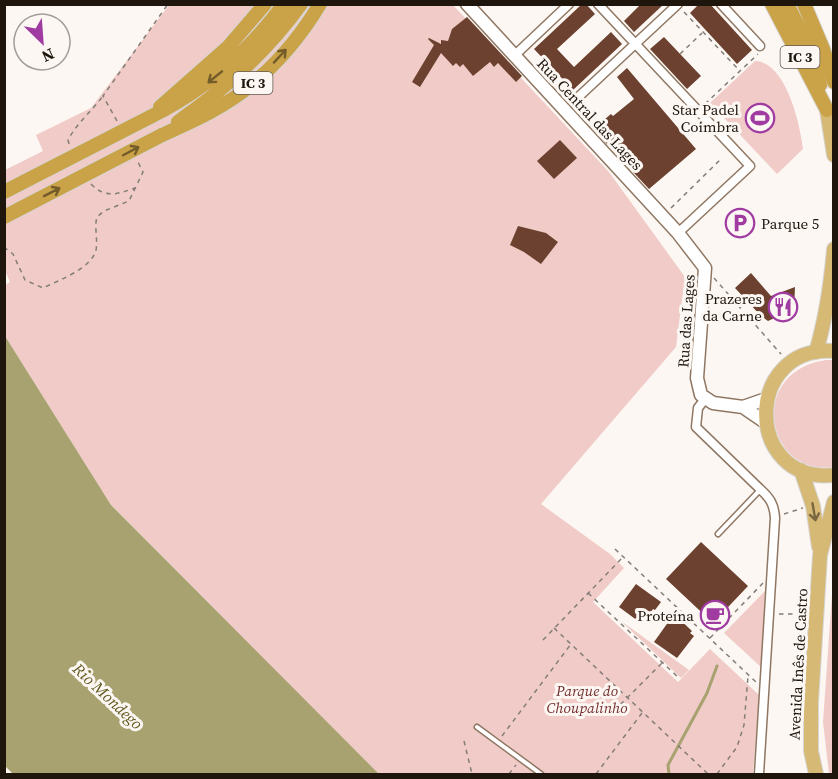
<svg xmlns="http://www.w3.org/2000/svg" width="838" height="779" font-family="'Source Serif 4',serif">
	<style>
		.green { fill: #f0cbc7 }
		.water { fill: #a8a170 }
		.lines { fill: none; stroke-linecap: round; stroke-linejoin: round }
		.stream { stroke: #a8a170; stroke-width: 3 }
		.building { fill: #6c412f }
		.service-casing { stroke: #8f7763; stroke-width: 7 }
		.minor-casing { stroke: #8f7763; stroke-width: 11 }
		.secondary-casing { stroke: #8f7763; stroke-width: 15 }
		.primary-casing { stroke: #d6d5d3; stroke-width: 16 }
		.trunk-casing { stroke: #d6d5d3; stroke-width: 16 }
		.path { stroke: #847d77; stroke-width: 1.5; stroke-dasharray: 4.5 4.5; stroke-linecap: butt }
		.service { stroke: #fff; stroke-width: 4 }
		.minor { stroke: #fff; stroke-width: 8 }
		.secondary { stroke: #fff; stroke-width: 12 }
		.primary { stroke: #d7b976; stroke-width: 14 }
		.trunk { stroke: #caa248; stroke-width: 14 }
		.trunk-bridge-casing { stroke: #d6d5d3; stroke-width: 16; stroke-linecap: butt }
		.trunk-bridge { stroke: #caa248; stroke-width: 14 }
		.oneway { stroke: #745c2a }
		.oneway2 { stroke: #7a6742 }
		.labels { text-anchor: middle; dominant-baseline: central; stroke-width: 6; stroke-linejoin: round; paint-order: stroke }
		.shield { fill: #fcf7f3; stroke: #615952; stroke-width: 1.5 }
		.shield-label { font-size: 14px; font-weight: bold; fill: #1e150d }
		.poi-label { font-size: 15px; fill: #1e150d; stroke: #fcf7f3; text-anchor: end }
		.street-label { font-size: 15px; fill: #1e150d; stroke: #fcf7f3 }
		.park-label { font-size: 15px; font-style: italic; fill: #75312f; stroke: #fcf7f3 }
		.water-label { font-size: 16px; font-style: italic; fill: #61581f; stroke: #fcf7f3 }
	</style>
	<rect width="100%" height="100%" fill="#fcf7f3"/>
	<path class="green" d="M169,5H453L609,172L685,277L676,347L541,504L610,554L624,568L593,602L678,682L710,649L759,695L753,774H379L111,505L5,336V285L10,282L5,271V170L43,151L36,135L91,108Z
		M755,61C786,62 800,124 803,149L777,174L710,103Z
		M826,360H833V467C765,476 747,371 826,360Z
		M833,580L834,774H829L823,722Z
		M765,591L762,668L724,633Z
		M621,621L689,670L681,678Z"/>
	<path class="water" d="M5,336L111,505L379,774H13L5,766Z"/>
	<g class="lines">
		<path class="stream" d="M669,774L668,765L707,693L717,666"/>
	</g>
	<path class="building" d="M582,4H586L595,14L557,49L574,67L611,32L622,44L573,90L534,49Z
		M641,4H664L634,32L624,21Z
		M699,4H710L752,50L737,64L690,13Z
		M467,17L522,76L516,82L498,63L494,67L490,62L473,76L463,64L460,67L456,63L453,66L441,53L420,87L412,82L434,45L428,39L429,38L441,44V40L448,41L452,29Z
		M664,37L701,76L687,89L650,49Z
		M627,68L696,149L649,189L593,129L611,114L613,116L634,99L617,77Z
		M560,140L577,158L554,179L537,161Z
		M518,226L546,233L558,242L541,264L524,252L510,245Z
		M751,273L771,296L795,287L794,309L768,321L761,316L735,288Z
		M701,542L748,586L713,623L666,579Z
		M636,584L661,602L655,610L653,609L642,624L619,607Z
		M674,614L692,631L690,633L694,636L677,658L654,642Z"/>
	<g class="lines">
		<g class="service-casing">
			<path id="service" d="M718,534L760,490
				M477,727L541,774"/>
		</g>
		<g class="minor-casing">
			<path id="minor" d="M598,4L750,166L678,233
				M721,4L760,46
				M515,55L569,4
				M573,102L678,4
				M705,399L698,408L696,427L760,489C770,498 774,504 775,518L759,774"/>
		</g>
		<g class="secondary-casing">
			<path id="secondary" d="M467,4L678,233L705,268L697,378L701,395L713,403L743,407L766,399
				M743,407L765,422"/>
		</g>
		<g class="primary-casing">
			<path id="primary" d="M827,110L834,155
				M834,351C743,345 744,484 834,475
				M816,352C826,318 831,284 834,249
				M801,470L813,506L819,547
				M816,774L811,751V702L820,555L834,502"/>
		</g>
		<g class="trunk-casing">
			<path id="trunk" d="M772,4L827,110
				M787,4L808,46L820,85
				M804,4L823,49L834,82
				M160,107L228,47L265,4
				M150,117C205,90 248,53 284,4
				M178,122C190,112 204,104 216,93C248,67 276,39 301,4
				M162,135C193,121 225,107 251,85C278,63 302,34 320,4"/>
		</g>
		<path class="path" d="M684,12L739,70
			M680,54L702,33
			M705,104L758,54
			M117,121L103,96L168,4
			M69,144L68,140C77,123 91,112 103,96
			M91,184C106,199 117,194 135,188
			M671,208L722,158
			M4,247L13,254L25,280L43,288C59,280 91,269 96,250C98,239 94,227 97,217L104,211L129,201L143,172L137,160
			M714,278L781,354
			M784,514L803,508
			M615,549L756,682
			M588,593L679,678
			M779,614H802
			M554,628L708,774
			M710,638L763,583
			M543,640L623,557
			M614,711L662,663
			M502,736L571,644
			M464,741L472,774
			M509,774L516,765
			M596,774L642,713
			M717,774L737,747L744,725L748,676"/>
		<use href="#service" class="service"/>
		<use href="#minor" class="minor"/>
		<use href="#secondary" class="secondary"/>
		<use href="#primary" class="primary"/>
		<use href="#trunk" class="trunk"/>
		<g class="trunk-bridge-casing">
			<path id="trunk-bridge" d="M4,192L150,117
				M4,217L162,135"/>
		</g>
		<use href="#trunk-bridge" class="trunk-bridge"/>
	</g>
	<defs><path id="oneway-shaft" d="M-6 0H5M1.5-3L5.5 0L1.5 3" fill="none" stroke-width="1.6" stroke-linecap="round" stroke-linejoin="round" transform="scale(1.5)"/></defs>
	<g class="oneway">
		<use href="#oneway-shaft" transform="translate(280 56) rotate(-47)"/>
		<use href="#oneway-shaft" transform="translate(215 77) rotate(141)"/>
		<use href="#oneway-shaft" transform="translate(131 151) rotate(-28)"/>
		<use href="#oneway-shaft" transform="translate(52 192) rotate(-27)"/>
	</g>
	<use class="oneway2" href="#oneway-shaft" transform="translate(814 512) rotate(80)"/>
	<defs>
		<g id="stadium-ring" transform="scale(1.5)"><circle r="9.5" fill="#fcf7f3" stroke="#9f3ba1" stroke-width="1.5"/><path d="M0-5a6.5 5 0 1 0 0 10a6.5 5 0 1 0 0-10ZM-3.5-1.8h7v3.6h-7Z" fill="#9f3ba1"/></g>
		<g id="parking-ring" transform="scale(1.5)"><circle r="9.5" fill="#fcf7f3" stroke="#9f3ba1" stroke-width="1.5"/><path d="M-3.5-5.5H1a3.5 3.5 0 0 1 0 7H-1V5.5H-3.5ZM-1-3.4V-.6H.8a1.4 1.4 0 0 0 0-2.8Z" fill="#9f3ba1"/></g>
		<g id="restaurant-ring" transform="scale(1.5)"><circle r="9.5" fill="#fcf7f3" stroke="#9f3ba1" stroke-width="1.5"/><path d="M-5-6h1v4h1v-4h1v4h1v-4h1v5L-1.5 .5V6h-2V.5L-5-1ZM5-6V6H3V1.5H1.5Q1.5-4 5-6Z" fill="#9f3ba1"/></g>
		<g id="cafe-ring" transform="scale(1.5)"><circle r="9.5" fill="#fcf7f3" stroke="#9f3ba1" stroke-width="1.5"/><path d="M-5.5-4.5H6V0H3Q3 3.5 0 3.5H-2.5Q-5.5 3.5-5.5 0ZM3-3.2v2h1.7v-2ZM-6 4.5H4V6H-6Z" fill="#9f3ba1"/></g>
	</defs>
	<g fill-rule="evenodd">
		<use href="#stadium-ring" x="760" y="118"/>
		<use href="#parking-ring" x="740" y="223"/>
		<use href="#restaurant-ring" x="783" y="307"/>
		<use href="#cafe-ring" x="715" y="615"/>
	</g>
	<g class="labels">
		<g class="shield">
			<rect x="780.5" y="46" width="39" height="22" rx="4.5"/>
			<rect x="233.5" y="72" width="39" height="22" rx="4.5"/>
		</g>
		<g class="shield-label">
			<text x="800" y="57">IC 3</text>
			<text x="253" y="83">IC 3</text>
		</g>
		<g class="poi-label">
			<text x="739" y="109">Star Padel<tspan x="739" dy="17">Coimbra</tspan></text>
			<text x="761" y="223" text-anchor="start">Parque 5</text>
			<text x="762" y="298">Prazeres<tspan x="762" dy="17">da Carne</tspan></text>
			<text x="694" y="615">Proteína</text>
		</g>
		<g class="street-label">
			<text transform="translate(590 114) rotate(47)">Rua Central das Lages</text>
			<text transform="translate(686 321) rotate(-86)">Rua das Lages</text>
			<text transform="translate(798 664) rotate(-87)">Avenida Inês de Castro</text>
		</g>
		<g class="park-label">
			<text x="587" y="690">Parque do<tspan x="587" dy="17">Choupalinho</tspan></text>
		</g>
		<g class="water-label">
			<text transform="translate(108 696) rotate(43)">Rio Mondego</text>
		</g>
	</g>
	<rect width="838" height="779" fill="none" stroke="#1e150d" stroke-width="12"/>
	<g transform="translate(42 42) rotate(155)"><circle r="28" fill="#fcf7f3" stroke="#a39d97" stroke-width="1.5"/>
	<path d="M0-4.5L10 22L0 15L-10 22Z" fill="#9f3ba1"/>
	<text y="-9" font-size="16" font-weight="bold" text-anchor="middle" fill="#1e150d">N</text>
	</g>
</svg>
